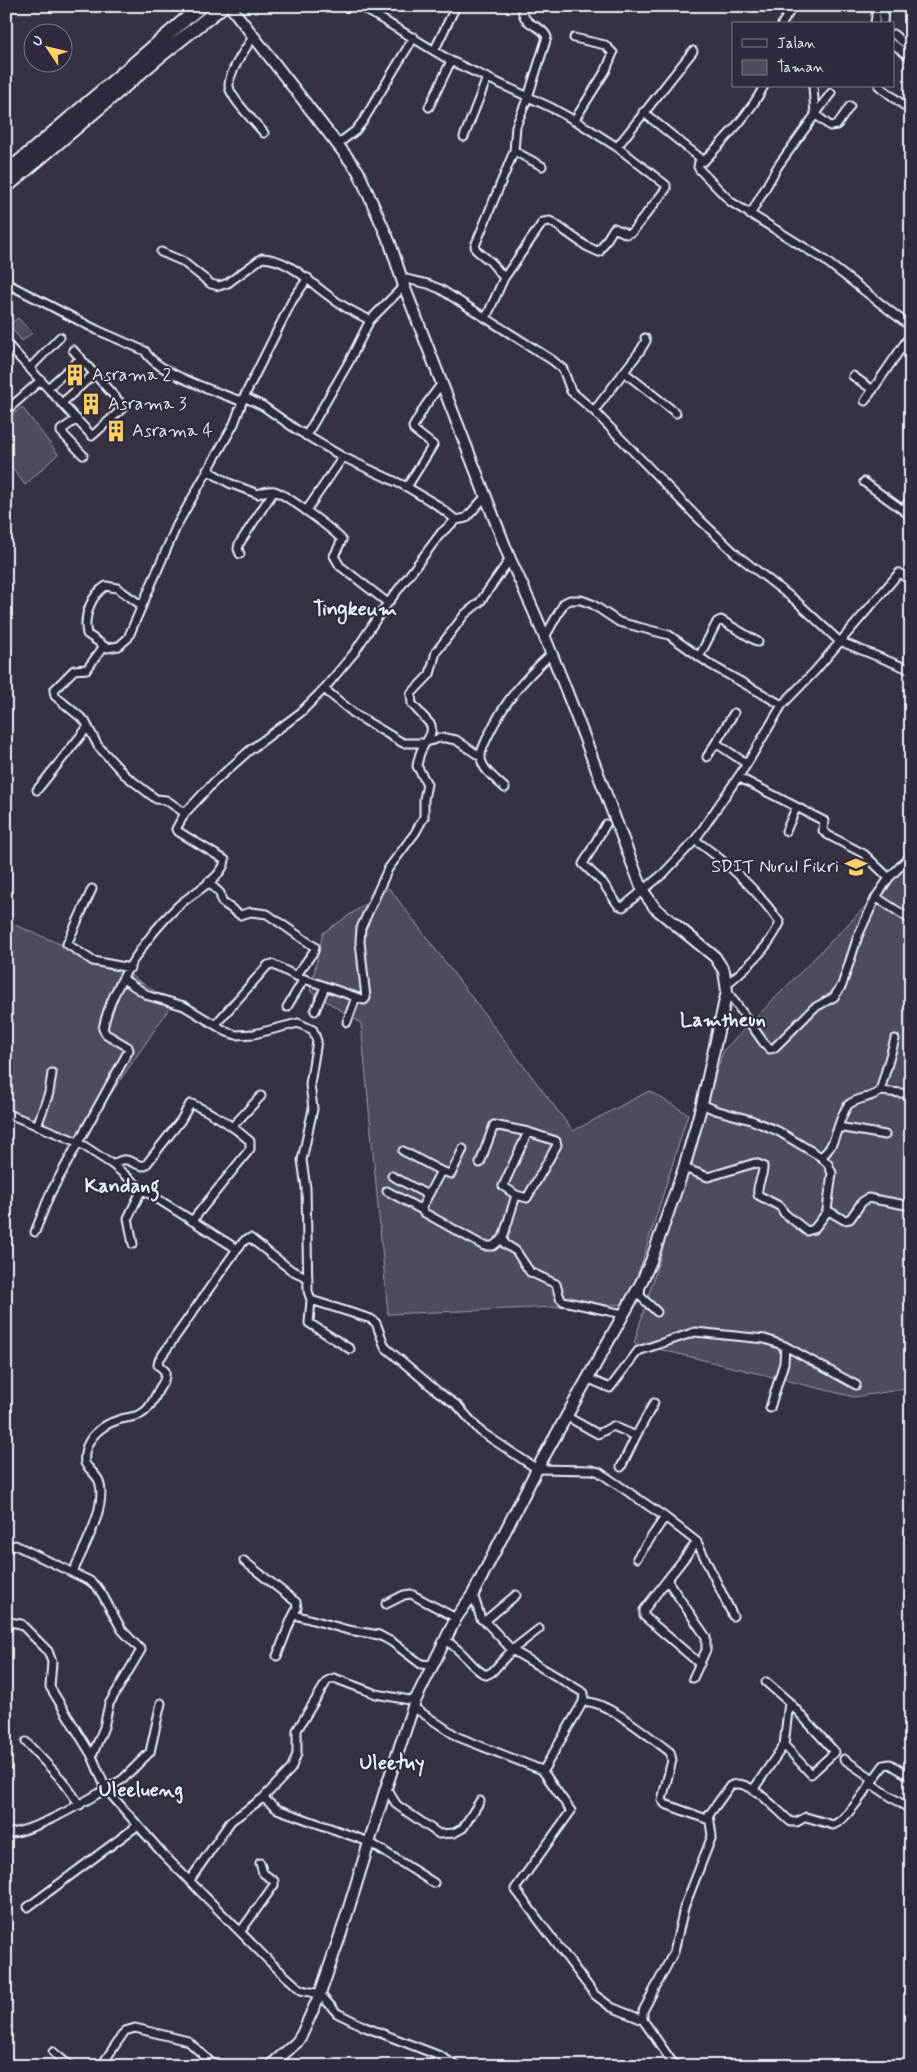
<svg xmlns="http://www.w3.org/2000/svg" width="917" height="2072" font-family="Mynerve,sans-serif">
	<style>
		.green { fill: #4d4b5c; stroke: #9a9eaa }
		.lines { fill: none; stroke-linecap: round; stroke-linejoin: round }
		.street-casing { stroke: #e8f1f8; stroke-width: 11 }
		.secondary-casing { stroke: #e8f1f8; stroke-width: 14 }
		.highway-casing { stroke: #e8f1f8; stroke-width: 16 }
		.street { stroke: #2f2a3d; stroke-width: 7 }
		.secondary { stroke: #2f2a3d; stroke-width: 10 }
		.highway { stroke: #2f2a3d; stroke-width: 12 }
		.labels { text-anchor: middle; dominant-baseline: central; stroke-width: 4; stroke-linejoin: round; paint-order: stroke }
		.poi-label { font-size: 18px; fill: #e8f1f8; stroke: #2f2a3d; text-anchor: start }
		.quarter-label { font-size: 20px; font-weight: bold; fill: #e8f1f8; stroke: #2f2a3d }
	</style>
	<rect width="100%" height="100%" fill="#363244"/>
	<filter id="ink" filterUnits="userSpaceOnUse"><feTurbulence type="fractalNoise" baseFrequency=".02" numOctaves="2"/><feDisplacementMap in="SourceGraphic" scale="10" xChannelSelector="R" yChannelSelector="G"/><feConvolveMatrix kernelMatrix="1 2 1 2 8 2 1 2 1" color-interpolation-filters="sRGB"/></filter>
	<g filter="url(#ink)">
		<path class="green" d="M18,318L32,333L22,341L9,325Z
			M22,407L58,454L25,485L6,459V420Z
			M911,860V1388L854,1397L634,1343L723,1051Z
			M389,888L573,1131L649,1091L688,1114L629,1304L388,1314L361,1023L310,991L323,933Z
			M11,923L127,973L173,1003L78,1142L6,1111V931Z"/>
		<g class="lines">
			<g class="street-casing">
				<path id="street" d="M360,6L451,61L552,108L581,124L617,147L666,185V189L632,232L627,234L614,228L599,252L586,246L555,224L550,221L543,222L504,278L486,318
					M782,24L793,6
					M875,24L877,6
					M883,24L884,6
					M893,34L911,48
					M253,37C246,48 228,73 229,86C230,98 256,123 264,133
					M893,44L911,58
					M434,51L456,6
					M764,86C749,115 726,138 704,161L699,162L698,167L700,170L731,202L823,259L911,327
					M813,86L815,114L830,126L837,125L850,106
					M879,86L911,111
					M429,107L451,61
					M643,112L704,161
					M574,121L606,70L613,53L605,45L574,38
					M464,137L487,78
					M339,143L355,131L363,121L414,37
					M617,147L693,51
					M514,151L542,166
					M750,215L778,166L831,93
					M161,252L182,261L211,284L219,286L228,283L262,258C289,259 308,281 329,296C341,306 355,313 370,320
					M402,278L428,284L440,289L552,360L563,369L571,391L594,411L694,514L737,555L796,601L839,641L911,670
					M504,278L491,262L476,250L475,246L514,151L516,126L528,97L547,37C541,23 522,28 522,6
					M6,283L97,330L145,351C156,373 216,391 240,401L244,397L263,406L297,430L343,457L407,487L437,505L456,520
					M6,343L92,436L124,407L73,350
					M30,368L60,337
					M624,372L676,413
					M853,376L873,390
					M48,388L81,358
					M865,401L911,334
					M62,403L94,374
					M6,411L41,380
					M594,411L640,351L646,341L645,338
					M77,419L61,430V432L83,455
					M306,436L350,360L370,320L404,286
					M207,470L229,483L258,494C263,492 268,490 274,491C284,493 335,531 342,540L334,556L340,566L388,603
					M864,482L907,513
					M407,487L433,445L414,430L413,427L425,406L442,383
					M911,497L905,508L911,516
					M306,511L343,457
					M240,554L238,549L239,544L274,491
					M141,605L117,588L106,586C91,595 83,616 87,634L107,648L119,646L128,638L177,525L234,424L244,397L292,301L308,278
					M545,637L564,603L570,600H581L592,604L619,622L669,635L711,665L782,705L747,764L695,840L664,873L623,907L618,905L603,883L583,864L606,824
					M104,646L87,669L74,670L54,690L55,696L85,721L98,746L125,775L156,799L166,800L185,813
					M699,657L717,622L721,620L758,642
					M324,689L356,715L403,743H423L440,738H446L456,740L481,757
					M782,705L815,671L899,573L911,581
					M716,743L747,764
					M707,757L734,713
					M738,777L824,821L823,831L828,835L864,854L889,878
					M505,788C497,780 482,770 481,758C480,751 485,743 488,736C505,701 522,681 551,654
					M37,790L87,728
					M786,831L796,808
					M695,840C727,862 758,891 780,923C768,949 748,966 726,985
					M208,882L220,893L222,902L240,915L251,912L267,914L315,947L314,951L296,976
					M92,889L67,944L93,961L130,968
					M876,897L911,920
					M123,979L149,996L184,1006L227,1032L236,1035L254,1034L298,1023L313,1030L317,1041L310,1084L313,1109L302,1160L306,1188L308,1291L311,1300L371,1319L376,1323L385,1347L437,1391L458,1406L480,1431L537,1469L592,1470L599,1472L665,1517L697,1542L733,1616
					M727,991L764,1043L770,1049L774,1048L814,1008L834,997L842,985L858,936L876,897L889,878L911,855
					M356,997L364,1000L366,998L360,942L361,928L388,869L415,833L424,817V799L427,784L417,766C418,761 419,754 422,749C426,740 433,736 431,725L412,704L411,694L430,674L436,652L443,643L465,614L480,602L510,559
					M287,1007L304,979
					M315,1011L325,987
					M215,1025L268,965L272,964L296,976L356,997L347,1022
					M880,1091L911,1094
					M702,1104L715,1110L751,1120L778,1131L821,1157L828,1164L832,1173L827,1210L844,1220L850,1219L862,1202L868,1198L911,1206
					M6,1113L78,1142L113,1165L142,1189L237,1249
					M37,1126L49,1093L52,1073
					M232,1127L261,1096
					M838,1127L885,1135
					M403,1151L441,1171L422,1207L423,1212L484,1246H493L503,1238L505,1244L516,1251L530,1272L556,1284L560,1298L563,1301L623,1314
					M821,1157C838,1144 836,1122 848,1105C857,1097 871,1099 880,1091L895,1039
					M480,1163L494,1125L528,1132L503,1186L516,1195L503,1238
					M113,1165C128,1153 130,1165 145,1166L181,1120L190,1104H192C213,1113 233,1126 250,1141V1149L192,1221
					M684,1168L708,1177L755,1163L763,1166C764,1176 756,1184 758,1195L781,1207L784,1213L807,1231L814,1229L828,1211
					M441,1171L451,1174L463,1149
					M392,1176L428,1195
					M387,1191L422,1210
					M516,1195L527,1198L557,1145L556,1141L528,1132
					M35,1232L50,1194L129,1050L128,1047L106,1034L103,1029C111,987 147,935 178,906C193,892 215,883 224,865L225,860L220,857L179,832L176,829L185,813L214,782L250,750L300,713L324,689L354,653L379,615L441,533L456,520L466,518L486,496
					M133,1244L128,1218L142,1189
					M641,1285L640,1296L657,1312
					M311,1300L309,1323L350,1349
					M785,1346L856,1385
					M587,1378L610,1388L638,1351L695,1332L765,1339L785,1346L784,1363L770,1408
					M566,1416L598,1434L613,1426L636,1436L654,1403
					M621,1467L636,1436
					M6,1549L15,1545L90,1581L97,1587L102,1594L122,1630L141,1650L109,1704L104,1727L92,1756
					M637,1558L665,1517
					M244,1561L296,1602L297,1608L291,1620L277,1656
					M73,1572C83,1549 108,1506 99,1481C96,1474 89,1470 85,1463C82,1442 99,1426 118,1420C126,1417 136,1418 144,1412C151,1407 155,1397 159,1389C163,1383 166,1379 165,1371L158,1365L159,1360L237,1249L245,1240L250,1238L291,1270L308,1278
					M667,1580L644,1610V1616L700,1664
					M473,1594L481,1619L485,1621L512,1650L584,1693L583,1702L544,1769L542,1770
					M386,1604L404,1595L411,1594L456,1618
					M295,1615L348,1630L379,1635L392,1642L421,1664L433,1665
					M6,1620L9,1622L21,1624L48,1651L52,1662L50,1687L92,1756L106,1789L123,1779L150,1752L161,1703
					M485,1621L516,1595
					M446,1638C449,1644 453,1645 458,1650C468,1658 473,1669 486,1675L492,1672L512,1650L539,1629
					M693,1678L706,1650V1637L667,1580L697,1542
					M583,1702C604,1698 652,1739 670,1752L672,1760L662,1800L665,1804L709,1820
					M413,1707L458,1737L542,1770L571,1811L515,1889L595,1995L611,2007L643,2020
					M26,1742L62,1780L80,1805
					M784,1745L811,1774L835,1752L789,1702
					M844,1759L873,1779
					M870,1783L911,1810
					M386,1788L397,1805L439,1834L454,1833L463,1828L480,1801
					M753,1790L784,1745L789,1702L766,1682
					M263,1798L277,1809L369,1842L434,1883
					M6,1834C37,1830 79,1805 106,1789L163,1854L270,1962L301,1990L320,1994L337,2013L365,2027L440,2056L457,2066
					M190,1880L231,1821L263,1798L291,1769L297,1754V1730L327,1681L334,1678L376,1694L415,1701
					M28,1907L137,1826
					M241,1931L274,1885V1881L263,1873L260,1863
					M53,2052L70,2066
					M101,2066L125,2031L135,2028L188,2041L215,2066
					M675,2066L643,2020V2011L674,1952L684,1908L712,1836L709,1815L730,1786C748,1775 778,1812 791,1822H797L806,1817L833,1825C850,1818 872,1780 884,1765L890,1764L911,1777"/>
			</g>
			<g class="secondary-casing">
				<path id="secondary" d="M230,6L358,171L390,243L404,286L510,559C561,666 599,780 643,891L655,908L715,957L724,971L727,991L702,1104L684,1168L651,1261L641,1283L537,1469L473,1594L456,1618L415,1701L386,1788L342,1930L320,1994L302,2034L297,2042L270,2066"/>
			</g>
			<g class="highway-casing">
				<path id="highway" d="M6,173L201,6
					M6,187L160,56L223,6"/>
			</g>
			<use href="#street" class="street"/>
			<use href="#secondary" class="secondary"/>
			<use href="#highway" class="highway"/>
		</g>
	</g>
	<defs>
		<g id="building-bare" transform="scale(1.725)"><path d="M-4-6H4V6H1V3H-1V6H-4ZM-2.5-4.3h1.7v1.8h-1.7ZM.8-4.3h1.7v1.8H.8ZM-2.5-1h1.7V.8h-1.7ZM.8-1h1.7V.8H.8Z" fill="#ffd166" stroke="#2f2a3d" stroke-width="2.5" paint-order="stroke"/></g>
		<g id="school-bare" transform="scale(1.725)"><path d="M0-5L7-2L0 1L-7-2ZM-4 1L0 2.5L4 1V4Q0 6-4 4Z" fill="#ffd166" stroke="#2f2a3d" stroke-width="2.5" paint-order="stroke"/></g>
	</defs>
	<g fill-rule="evenodd">
		<use href="#building-bare" x="75" y="375"/>
		<use href="#building-bare" x="91" y="404"/>
		<use href="#building-bare" x="116" y="431"/>
		<use href="#school-bare" x="856" y="867"/>
	</g>
	<g class="labels">
		<g class="poi-label">
			<text x="92" y="375">Asrama 2</text>
			<text x="108" y="404">Asrama 3</text>
			<text x="132" y="431">Asrama 4</text>
			<text x="839" y="867" text-anchor="end">SDIT Nurul Fikri</text>
		</g>
		<g class="quarter-label">
			<text x="355" y="609">Tingkeum</text>
			<text x="723" y="1020">Lamtheun</text>
			<text x="122" y="1186">Kandang</text>
			<text x="392" y="1763">Uleetuy</text>
			<text x="141" y="1790">Uleelueng</text>
		</g>
	</g>
	<rect width="917" height="2072" fill="none" stroke="#2f2a3d" stroke-width="25"/>
	<rect x="12" y="12" width="892" height="2047" fill="none" stroke="#e8f1f8" stroke-width="2" filter="url(#ink)"/>
	<rect x="732" y="22" width="162" height="65" fill="#2f2a3d" stroke="#797a88"/>
	<rect x="742" y="39" width="25" height="8" fill="#2f2a3d" stroke="#797a88"/>
	<text x="777" y="48" font-size="15" fill="#e8f1f8">Jalan</text>
	<rect x="742" y="60" width="25" height="15" fill="#4d4b5c" stroke="#797a88"/>
	<text x="777" y="72" font-size="15" fill="#e8f1f8">Taman</text>
	<g transform="translate(48 48) rotate(305)"><circle r="24" fill="#2f2a3d" stroke="#797a88"/>
	<path d="M0-4L9 19L0 12L-9 19Z" fill="#ffd166"/>
	<text y="-8" font-size="14" font-weight="bold" text-anchor="middle" fill="#e8f1f8">U</text>
	</g>
</svg>
